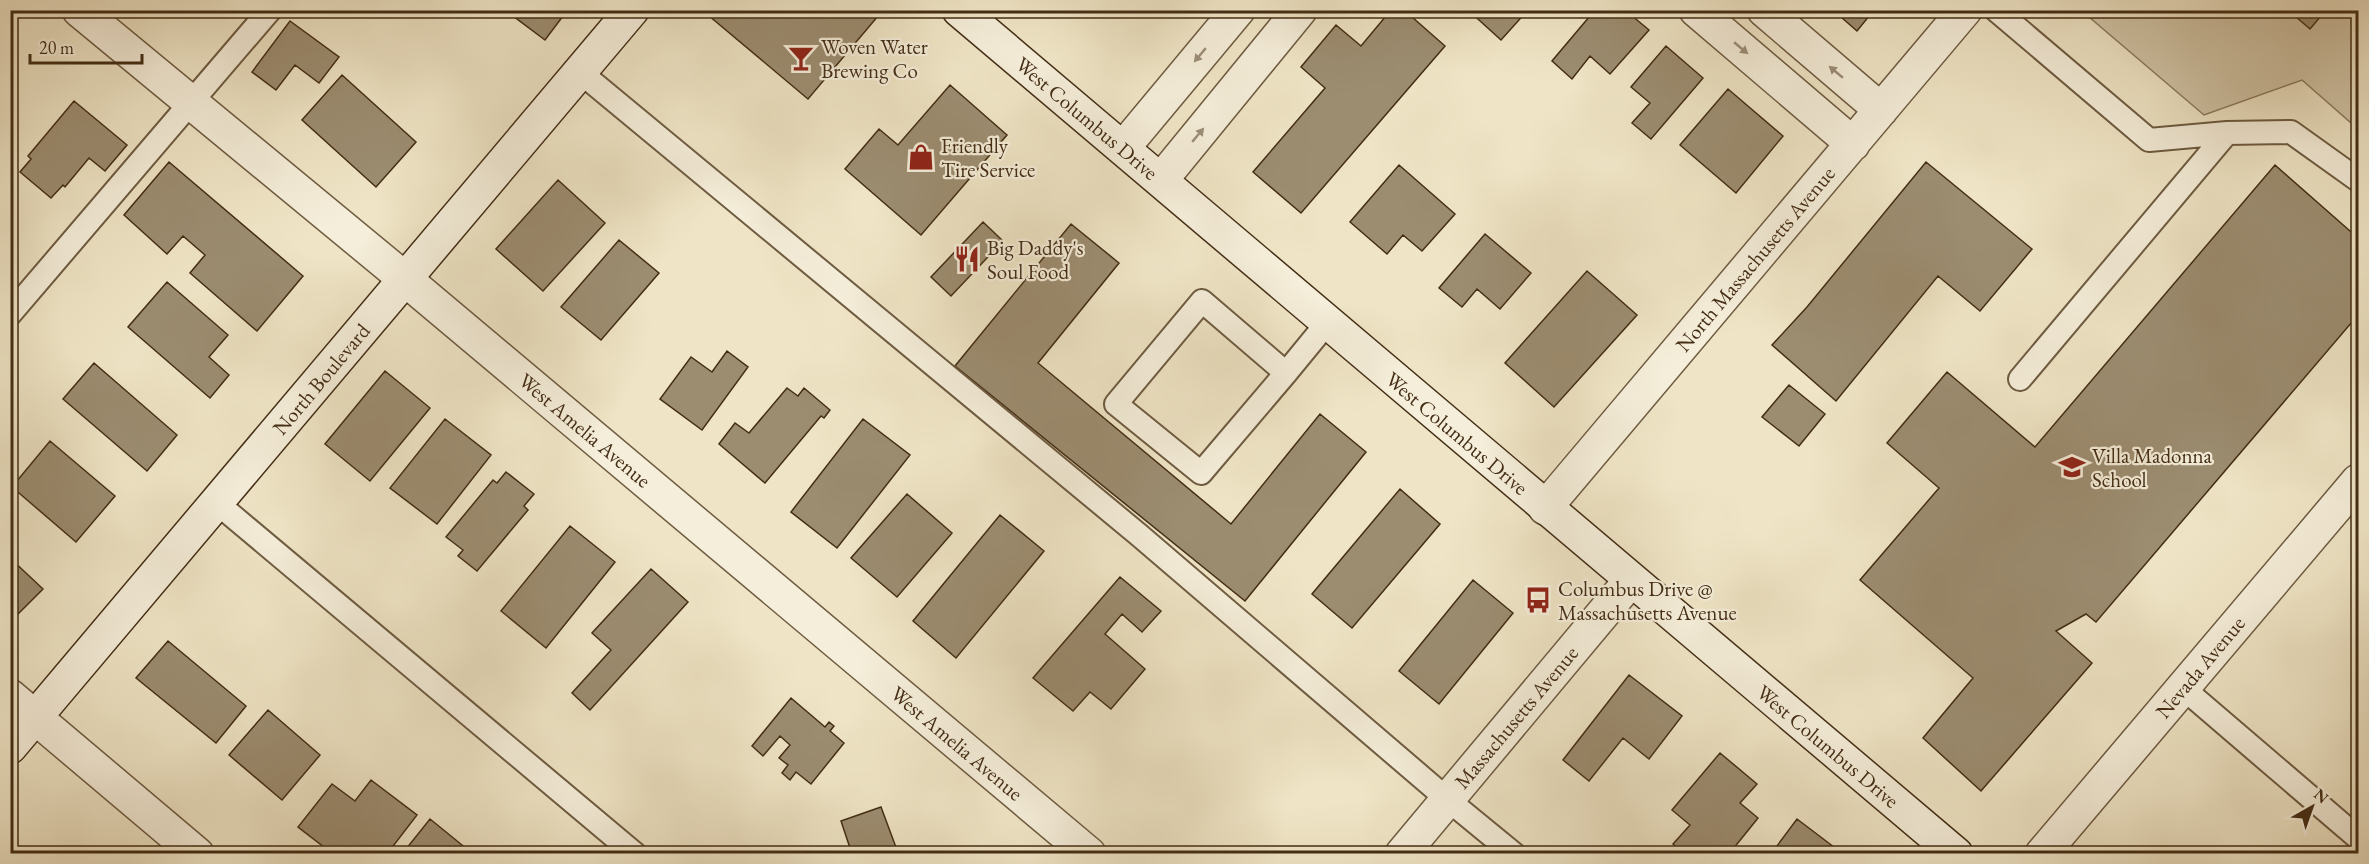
<svg xmlns="http://www.w3.org/2000/svg" width="2369" height="864" font-family="'EB Garamond',serif">
	<style>
		.green { fill: #d2c6a8; stroke: #8a7a5e; stroke-width: 1.5 }
		.building { fill: #9c8d71; stroke: #432d15; stroke-width: 1.5 }
		.lines { fill: none; stroke-linecap: round; stroke-linejoin: round }
		.lane-casing { stroke: #6e5b41; stroke-width: 26 }
		.street-casing { stroke: #6e5b41; stroke-width: 36 }
		.secondary-casing { stroke: #432d15; stroke-width: 36 }
		.lane { stroke: #f5eeda; stroke-width: 22 }
		.street { stroke: #f5eeda; stroke-width: 33 }
		.secondary { stroke: #f5eeda; stroke-width: 33 }
		.oneway { fill: #9c8e78 }
		.labels { text-anchor: middle; dominant-baseline: central; stroke-width: 4.5; stroke-linejoin: round; paint-order: stroke }
		.poi-label { font-size: 21px; fill: #432d15; stroke: #f5eeda; text-anchor: start }
		.street-label { font-size: 21px; fill: #432d15; stroke: #f5eeda }
	</style>
	<rect width="100%" height="100%" fill="#efe5c6"/>
	<filter id="stains"><feTurbulence type="fractalNoise" baseFrequency=".00333" numOctaves="4"/><feColorMatrix values="0 0 0 0 .2 0 0 0 0 .09 0 0 0 0 .02 0 0 0 .5 -.17"/></filter>
	<radialGradient id="worn" r=".72"><stop offset=".6" stop-color="#630" stop-opacity="0"/><stop offset="1" stop-color="#630" stop-opacity=".3"/></radialGradient>
	<path class="green" d="M2082,11H2358V129L2302,80L2204,115Z"/>
	<path class="building" d="M505,10H556L563,16L545,40Z
		M702,10H871L878,16L808,99Z
		M1391,10H1404L1445,46L1301,213L1253,172L1325,88L1301,67L1336,25L1361,46Z
		M1468,10H1528L1501,40Z
		M1595,10H1625L1649,30L1610,74L1590,56L1572,79L1552,61Z
		M1833,10H1874L1857,31Z
		M2288,10H2326L2310,29Z
		M290,21L339,57L319,83L295,65L276,90L252,72Z
		M1666,46L1703,78L1651,139L1632,123L1650,103L1631,87Z
		M342,75L416,142L376,187L302,120Z
		M950,85L1007,135L921,235L845,169L879,129L898,145Z
		M1728,89L1783,136L1736,193L1680,145Z
		M74,101L127,145L105,171L89,158L65,187L63,185L51,198L20,172L31,159L28,156Z
		M169,162L303,276L257,331L190,273L205,255L183,236L167,254L124,215Z
		M1926,162L2032,249L1980,311L1938,276L1836,401L1772,345L1807,307Z
		M1399,165L1455,214L1422,251L1403,235L1387,254L1350,222Z
		M2275,165L2358,238V315L2096,622L2086,614L2056,631L2092,663L1981,791L1923,738L1973,678L1860,580L1939,488L1887,443L1947,372L2035,447Z
		M558,180L605,223L543,291L496,249Z
		M983,222L1003,241L951,296L931,277Z
		M1071,224L1119,263L1038,363L1231,524L1320,414L1366,452L1245,601L955,366Z
		M1485,234L1531,273L1500,309L1477,289L1462,307L1439,288Z
		M619,240L659,273L601,340L561,307Z
		M1587,271L1637,315L1554,407L1505,363Z
		M167,282L228,335L209,357L229,375L210,398L128,327Z
		M727,351L748,367L702,430L660,399L691,357L712,372Z
		M94,363L177,435L147,471L63,399Z
		M385,371L430,408L370,481L325,444Z
		M1789,385L1825,414L1799,446L1762,417Z
		M787,388L798,396L804,388L830,410L824,418L821,416L765,483L719,444L735,423L749,433Z
		M445,419L491,455L437,524L390,488Z
		M863,419L910,455L837,548L791,512Z
		M50,441L115,496L76,542L12,487Z
		M506,472L534,494L524,506L528,510L477,571L458,556L463,550L446,537L493,480L497,483Z
		M1400,489L1440,524L1352,628L1312,594Z
		M907,494L952,533L897,597L851,558Z
		M1000,515L1044,551L956,658L913,621Z
		M570,526L615,562L546,648L501,611Z
		M10,558L43,589L10,622Z
		M651,569L688,602L590,710L572,693L611,650L592,633Z
		M1120,577L1161,611L1142,632L1122,614L1105,634L1145,669L1111,709L1090,692L1073,711L1033,678Z
		M1473,580L1513,613L1439,704L1399,671Z
		M168,641L246,706L216,743L136,678Z
		M1629,675L1682,716L1649,759L1623,738L1589,781L1563,760Z
		M791,698L825,727L829,722L834,726L830,731L844,743L811,784L796,772L790,780L782,773L788,765L779,758L790,745L780,736L763,756L752,746Z
		M268,710L320,755L282,800L229,755Z
		M1720,753L1757,784L1740,803L1758,818L1729,854H1684L1673,844L1690,825L1672,810Z
		M371,780L417,815L387,854H333L298,827L332,784L355,801Z
		M881,807L897,850L887,854H852L841,821Z
		M430,819L473,854H402Z
		M1797,819L1843,854H1771Z"/>
	<g class="lines">
		<g class="lane-casing">
			<path id="lane" d="M1996,10L2149,140L2227,133
				M580,72L1139,535L1447,799L1514,854
				M10,314L270,10
				M1286,373L1202,301L1116,404L1201,473L1286,373L1327,323
				M2020,379L2227,133L2291,132L2358,180
				M217,503L635,854
				M2183,688L2358,838"/>
		</g>
		<g class="street-casing">
			<path id="street" d="M79,10L405,279L1089,854
				M1696,10L1853,144
				M1764,10L1881,110
				M1123,148L1238,10
				M1161,180L1300,10
				M1545,508L1965,10
				M10,696L197,854
				M1402,854L1631,580
				M2042,854L2358,481"/>
		</g>
		<g class="secondary-casing">
			<path id="secondary" d="M959,10L1956,854
				M10,747L632,10"/>
		</g>
		<use href="#lane" class="lane"/>
		<use href="#street" class="street"/>
		<use href="#secondary" class="secondary"/>
	</g>
	<defs><path id="oneway-solid" d="M-6-.8H1V-3.2L6.5 0L1 3.2V.8H-6Z" transform="scale(1.5)"/></defs>
	<g class="oneway">
		<use href="#oneway-solid" transform="translate(1741 48) rotate(40)"/>
		<use href="#oneway-solid" transform="translate(1200 55) rotate(130)"/>
		<use href="#oneway-solid" transform="translate(1836 72) rotate(-140)"/>
		<use href="#oneway-solid" transform="translate(1198 135) rotate(-50)"/>
	</g>
	<defs>
		<g id="bar-bare" transform="scale(2.07)"><path d="M-6-5H6L.8 .8V4.5H3.5V6h-7V4.5H-.8V.8Z" fill="#8f2418" stroke="#f5eeda" stroke-width="2.5" paint-order="stroke"/></g>
		<g id="shop-bare" transform="scale(2.07)"><path d="M-5-2.5h2.3a2.7 3.5 0 0 1 5.4 0H5L5.5 6h-11ZM-1.5-2.5h3a1.5 2.3 0 0 0-3 0Z" fill="#8f2418" stroke="#f5eeda" stroke-width="2.5" paint-order="stroke"/></g>
		<g id="restaurant-bare" transform="scale(2.07)"><path d="M-5-6h1v4h1v-4h1v4h1v-4h1v5L-1.5 .5V6h-2V.5L-5-1ZM5-6V6H3V1.5H1.5Q1.5-4 5-6Z" fill="#8f2418" stroke="#f5eeda" stroke-width="2.5" paint-order="stroke"/></g>
		<g id="school-bare" transform="scale(2.07)"><path d="M0-5L7-2L0 1L-7-2ZM-4 1L0 2.5L4 1V4Q0 6-4 4Z" fill="#8f2418" stroke="#f5eeda" stroke-width="2.5" paint-order="stroke"/></g>
		<g id="bus-bare" transform="scale(2.07)"><path d="M-5-6H5V4H4V6H2V4H-2V6H-4V4H-5ZM-3.5-4V0h7V-4ZM-3.5 1.2v1.5H-2V1.2ZM2 1.2v1.5H3.5V1.2Z" fill="#8f2418" stroke="#f5eeda" stroke-width="2.5" paint-order="stroke"/></g>
	</defs>
	<g fill-rule="evenodd">
		<use href="#bar-bare" x="801" y="58"/>
		<use href="#shop-bare" x="921" y="157"/>
		<use href="#restaurant-bare" x="967" y="259"/>
		<use href="#school-bare" x="2072" y="467"/>
		<use href="#bus-bare" x="1538" y="600"/>
	</g>
	<g class="labels">
		<g class="poi-label">
			<text x="821" y="46">Woven Water<tspan x="821" dy="24">Brewing Co</tspan></text>
			<text x="941" y="145">Friendly<tspan x="941" dy="24">Tire Service</tspan></text>
			<text x="987" y="247">Big Daddy's<tspan x="987" dy="24">Soul Food</tspan></text>
			<text x="2092" y="455">Villa Madonna<tspan x="2092" dy="24">School</tspan></text>
			<text x="1558" y="588">Columbus Drive @<tspan x="1558" dy="24">Massachusetts Avenue</tspan></text>
		</g>
		<g class="street-label">
			<text transform="translate(1087 118) rotate(40)">West Columbus Drive</text>
			<text transform="translate(1755 259) rotate(-50)">North Massachusetts Avenue</text>
			<text transform="translate(321 379) rotate(-50)">North Boulevard</text>
			<text transform="translate(585 430) rotate(40)">West Amelia Avenue</text>
			<text transform="translate(1457 433) rotate(40)">West Columbus Drive</text>
			<text transform="translate(2200 667) rotate(-50)">Nevada Avenue</text>
			<text transform="translate(1516 717) rotate(-50)">Massachusetts Avenue</text>
			<text transform="translate(957 743) rotate(40)">West Amelia Avenue</text>
			<text transform="translate(1828 746) rotate(40)">West Columbus Drive</text>
		</g>
	</g>
	<rect width="2369" height="864" fill="none" stroke="#efe5c6" stroke-width="36"/>
	<rect x="12" y="12" width="2345" height="840" fill="none" stroke="#432d15" stroke-width="3"/>
	<rect x="18" y="18" width="2333" height="828" fill="none" stroke="#432d15" stroke-width="1.5"/>
	<g transform="translate(2312 807) rotate(40)" stroke="#f5eeda" stroke-width="4.5" paint-order="stroke">
	<path d="M0-4.5L10 22L0 15L-10 22Z" fill="#432d15"/>
	<text y="-9" font-size="16" font-weight="bold" text-anchor="middle" fill="#432d15">N</text>
	</g>
	<path d="M30 54v9h112v-9" fill="none" stroke="#432d15" stroke-width="3"/>
	<text x="39" y="54" font-size="18" fill="#432d15" stroke="#f5eeda" stroke-width="4.5" paint-order="stroke">20 m</text>
	<rect width="100%" height="100%" filter="url(#stains)"/>
	<rect width="100%" height="100%" fill="url(#worn)"/>
</svg>
